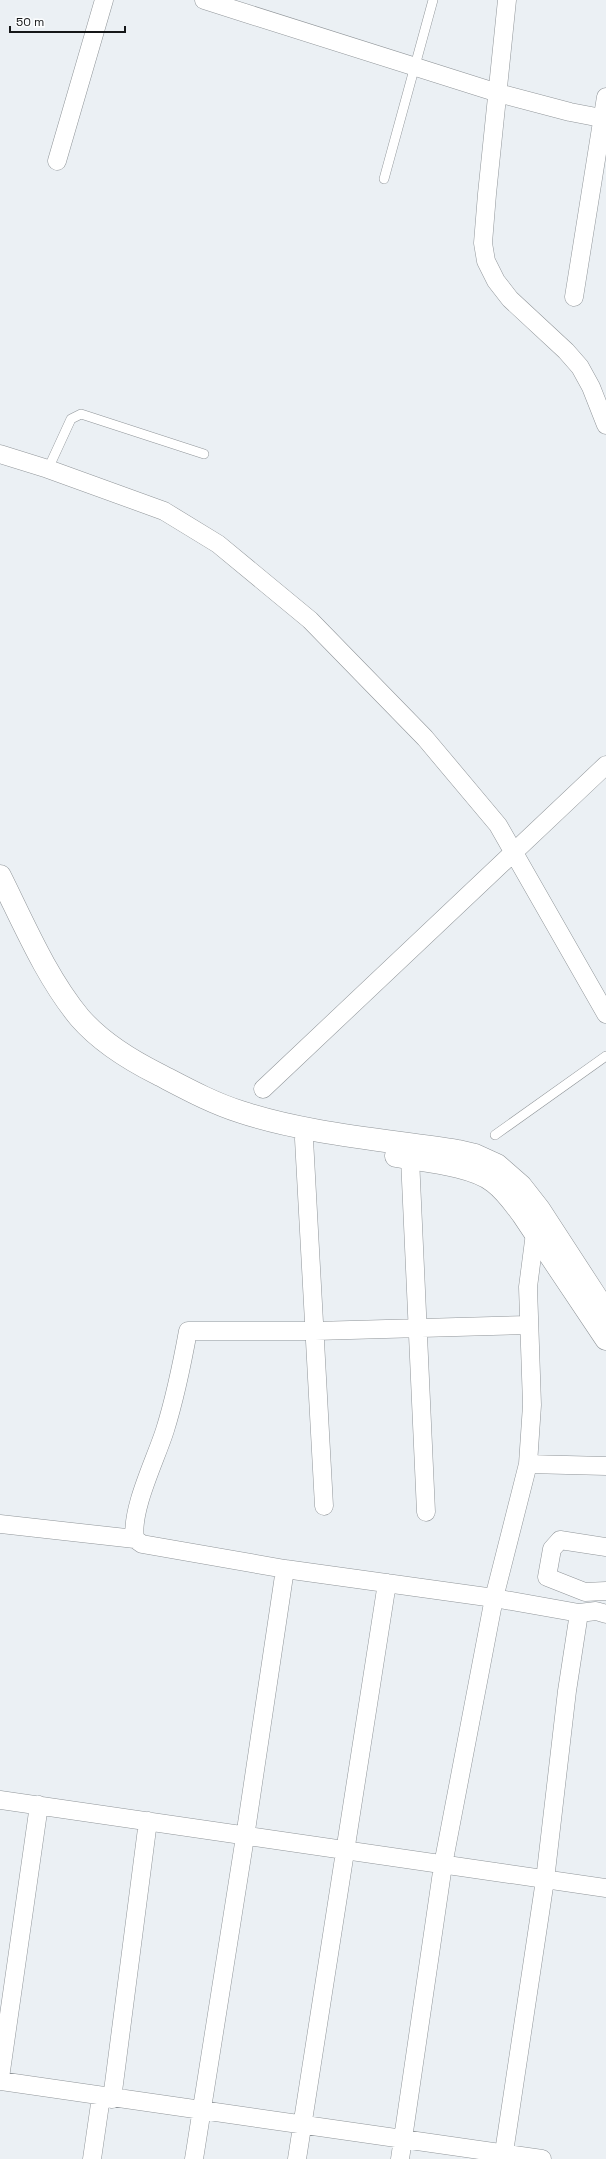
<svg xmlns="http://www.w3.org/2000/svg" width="606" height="2159" font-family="'Space Grotesk',sans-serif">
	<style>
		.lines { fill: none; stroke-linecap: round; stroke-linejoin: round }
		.lane-casing { stroke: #909599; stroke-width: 10 }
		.street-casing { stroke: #909599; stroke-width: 19 }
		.secondary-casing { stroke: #909599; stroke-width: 23 }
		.lane { stroke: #fff; stroke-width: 9 }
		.street { stroke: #fff; stroke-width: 18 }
		.secondary { stroke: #fff; stroke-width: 22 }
	</style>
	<rect width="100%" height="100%" fill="#ebf0f4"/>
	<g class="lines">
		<g class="lane-casing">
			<path id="lane" d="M384,179L433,0
				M48,469L71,419L81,414L204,454
				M495,1135L606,1056"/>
		</g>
		<g class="street-casing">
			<path id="street" d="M204,0L498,93L570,112L606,119
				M507,0L487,194L483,243L486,261L496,281L510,299L566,351L580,367L591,387L606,425
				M57,161L104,0
				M574,297L606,97
				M0,454L48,469L164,511L218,544L310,620L425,738L498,825L606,1014
				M263,1089L606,765
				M304,1139L324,1506
				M410,1158L426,1512
				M528,1325L315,1331H188C182,1364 175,1398 165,1430C156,1459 130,1510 135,1539L142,1544L285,1569L494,1598L579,1613L596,1611L606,1614
				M528,1464L606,1466
				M0,1524L135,1539
				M606,1547L560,1540L552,1549L547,1577L585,1592L606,1591
				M0,1800L606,1888
				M0,2078L39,1805
				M0,2081L542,2159
				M112,2099L148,1821
				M92,2159L101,2097
				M194,2159L245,1837L285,1569
				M297,2159L387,1583
				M400,2159L443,1865L494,1598L528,1464L532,1405L528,1287L535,1233
				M503,2159L545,1880L567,1691L579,1613"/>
		</g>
		<g class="secondary-casing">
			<path id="secondary" d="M0,876C24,924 46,977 80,1018C101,1042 130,1060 158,1074C185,1088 212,1103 241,1112C307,1134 388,1140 458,1151L475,1155L497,1165L521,1186L539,1209L606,1312
				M396,1156C424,1161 473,1165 494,1182C506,1191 514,1203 523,1215L606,1339"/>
		</g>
		<use href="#lane" class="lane"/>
		<use href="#street" class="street"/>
		<use href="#secondary" class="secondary"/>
	</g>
	<path d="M10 26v6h115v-6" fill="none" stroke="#151718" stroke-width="2"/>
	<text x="16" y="26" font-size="12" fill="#151718" stroke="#fbfdfe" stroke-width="3" paint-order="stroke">50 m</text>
</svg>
